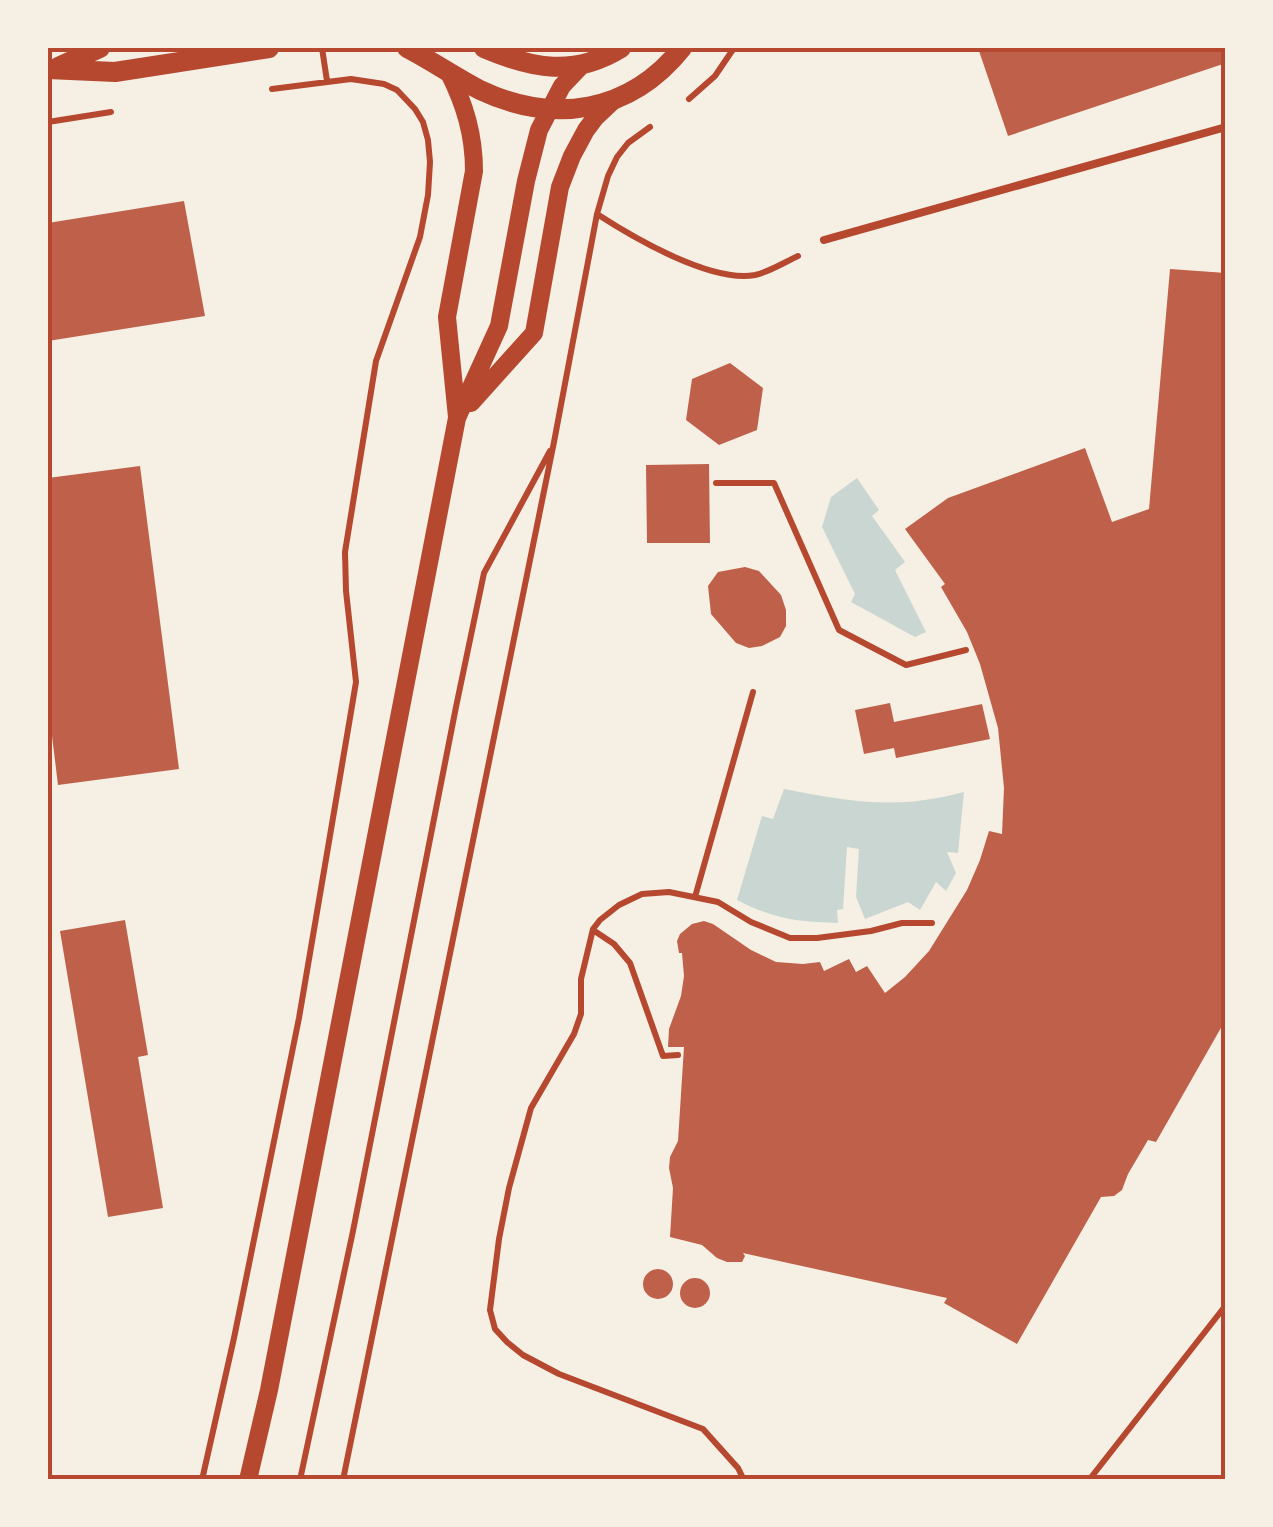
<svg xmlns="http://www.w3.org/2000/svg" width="1273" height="1527" font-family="Mulish,sans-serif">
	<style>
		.water { fill: #c9d6d2 }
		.building { fill: #bf614a }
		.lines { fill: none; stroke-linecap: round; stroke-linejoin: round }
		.path { stroke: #b5482f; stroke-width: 6 }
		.service { stroke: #b5482f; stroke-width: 8 }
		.tertiary { stroke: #b5482f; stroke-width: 18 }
		.secondary { stroke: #b5482f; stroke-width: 20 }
		.neatline { fill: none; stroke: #b5482f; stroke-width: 4 }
	</style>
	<rect width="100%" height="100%" fill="#f6efe4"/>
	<path class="water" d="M857,478L879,510L872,516L905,562L895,570L926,632L915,637L851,602L855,594L822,527L831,497Z
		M784,789C850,802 898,810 964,792L958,853L947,852L956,873L946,891L936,882L920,910L908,902L865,919L856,897L859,849L847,847L843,909L837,910L838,923C798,922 773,919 737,900L762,816L773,819Z"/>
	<path class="building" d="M978,48H1226V63L1008,136Z
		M184,201L205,316L48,341V223Z
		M1170,269L1226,273V1019L1156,1142L1148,1140L1128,1174L1122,1190L1114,1196L1101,1197L1017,1344L944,1303L947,1298L743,1253L745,1256L742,1262H727L717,1258L702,1245L670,1237L673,1188L669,1168L670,1157L678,1141L684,1047H668L669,1029L681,996L684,976L682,953H679L677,941L680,934L692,924L704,921L713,924L751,950L776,962L803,964L820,962L824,971L849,959L856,972L867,966L885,993L905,977L929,951L967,890L980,860L989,831L1002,834L1004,788L998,728L980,664L967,632L941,587L945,584L905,529L948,498L1085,448L1112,522L1149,509Z
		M730,363L763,388L757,430L719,445L686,420L692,379Z
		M709,464L710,543H647L646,465Z
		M140,466L179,769L58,785L48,703V478Z
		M745,567L759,571L781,595L786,610V626L780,637L762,646L749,648L736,643L711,614L708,586L718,572Z
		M890,703L894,722L982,704L990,739L896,758L894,748L864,754L855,710Z
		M125,920L148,1055L138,1057L163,1208L108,1217L60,931Z
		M643 1284a15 15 0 1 1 30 0a15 15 0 1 1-30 0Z
		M680 1293a15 15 0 1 1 30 0a15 15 0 1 1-30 0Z"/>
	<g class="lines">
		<path class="path" d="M322,48L327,81
			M689,99L715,76L734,48
			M48,122L111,112
			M597,214C634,238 711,283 755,275C769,272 785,262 798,256
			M716,483H774L839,630L906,665L966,650
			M695,897L753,692
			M593,930L614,944L630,963L663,1056L678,1055
			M202,1480L234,1338L299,1018L351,712L356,682L346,591L345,552L376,361L420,237L428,195L430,162L428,140L423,122L415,109L397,90L384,84L351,79L272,89
			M300,1480L353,1231L456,707L484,573L550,451
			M343,1480L554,442L597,214L608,176L617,157L628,143L650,127
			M744,1480L738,1468L703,1429L559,1374L523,1355L507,1342L495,1329L490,1310L499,1239L509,1188L531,1108L574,1034L581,1014V979L593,929L600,920L619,905L642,894L669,892L718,902L751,922L790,938H817L871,931L902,923H932
			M1089,1480L1226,1305"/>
		<path class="service" d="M824,240L1226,127
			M1223,1480L1226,1476"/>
		<path class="tertiary" d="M449,73C465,105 474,135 474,171L447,317L457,417
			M471,403L534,333L560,187L572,156L586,130L595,118L613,101
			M248,1480L269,1390L457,418L499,326L526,181L539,130L562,86L581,66"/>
		<path class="secondary" d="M407,48C432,61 455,77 480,90C554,125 630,113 682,48
			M484,48C533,69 574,77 621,48
			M58,67L100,48
			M48,69L115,72L269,48"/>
	</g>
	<rect width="1273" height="1527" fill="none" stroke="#f6efe4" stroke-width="100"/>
	<rect x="50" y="50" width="1173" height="1427" class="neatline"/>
</svg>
